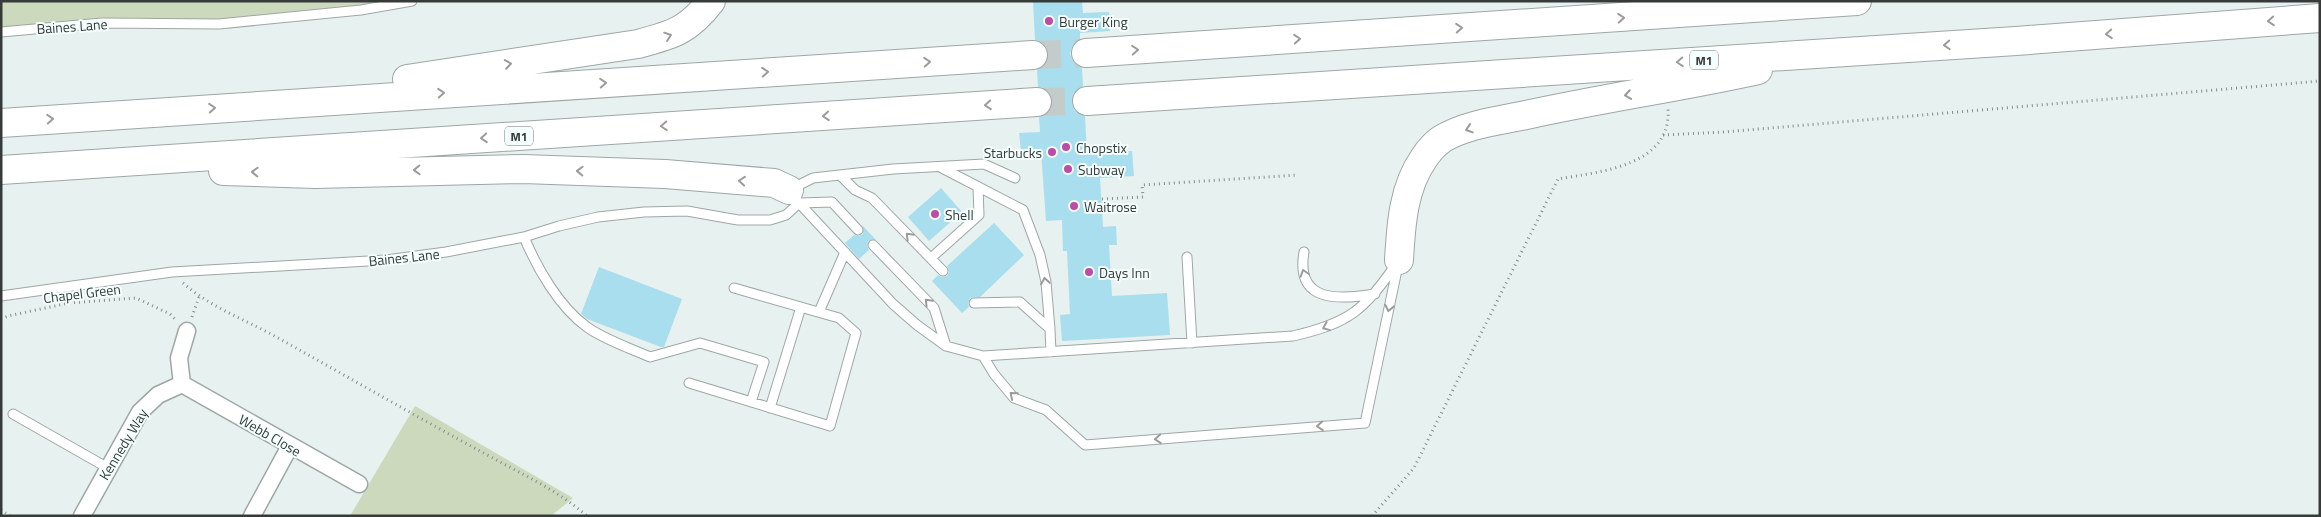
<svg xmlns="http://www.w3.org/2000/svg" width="2321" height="517" font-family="'Titillium Web',sans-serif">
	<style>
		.green { fill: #ccd9bd }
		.building { fill: #a8deed }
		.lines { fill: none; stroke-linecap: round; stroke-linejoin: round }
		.highway-tunnel { stroke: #c4cccb; stroke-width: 28; stroke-dasharray: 28 14; stroke-linecap: butt }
		.lane-casing { stroke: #9ea7a5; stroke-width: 11 }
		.street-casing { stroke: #9ea7a5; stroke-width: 19 }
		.highway-casing { stroke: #9ea7a5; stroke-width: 30 }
		.path { stroke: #878d8c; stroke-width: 3; stroke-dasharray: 1 4; stroke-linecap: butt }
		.lane { stroke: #fff; stroke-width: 9 }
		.street { stroke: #fff; stroke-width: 16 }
		.highway { stroke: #fff; stroke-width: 28 }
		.oneway { stroke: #9a9c9c }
		.poi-dot { fill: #bd4ba7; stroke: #f4fefd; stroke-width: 2 }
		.labels { text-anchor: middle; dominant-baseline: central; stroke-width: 4; stroke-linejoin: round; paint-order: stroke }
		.shield { fill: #f4fefd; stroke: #6f7574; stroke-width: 1 }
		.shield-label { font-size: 12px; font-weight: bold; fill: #363a39 }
		.poi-label { font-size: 14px; fill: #363a39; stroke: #f4fefd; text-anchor: start }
		.street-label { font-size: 14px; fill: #363a39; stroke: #f4fefd }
	</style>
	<rect width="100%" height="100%" fill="#e7f1ef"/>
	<path class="green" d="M1,1H412L219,24L102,23L1,32Z
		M415,406L573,498L551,516H350Z"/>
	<path class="building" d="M1033,1H1082L1083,13L1109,12L1110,31L1080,33V39L1072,47L1070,54L1073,61L1082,68L1083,86L1073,94L1072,102L1074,110L1085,116L1087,154L1132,151L1134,176L1100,178L1103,227L1116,226L1117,245H1109L1112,296L1167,293L1170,335L1062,341L1060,315L1070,314L1067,251H1063L1062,220L1046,221L1041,151L1021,152L1019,133L1040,132L1039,117L1046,115L1051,109L1053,101L1050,93L1044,88L1038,87L1037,70L1047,62L1049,54L1046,46L1035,40Z
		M941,188L962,212L929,241L908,217Z
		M994,223L1024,255L980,297L970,298L968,303L969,307L962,313L932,281L938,275L942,277L947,276L949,272L947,266Z
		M863,226L876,240L868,241L867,246L869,250L859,259L845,243L854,235L859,236L863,234Z
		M599,267L682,299L664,347H661L587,319L581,314Z"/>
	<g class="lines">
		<path class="highway-tunnel" d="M1033,55L1086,53
			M1037,102L1087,101"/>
		<g class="lane-casing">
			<path id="lane" d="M1,32L102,23L219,24L361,10L412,1
				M942,168L1023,210L1040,255L1046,282L1050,329
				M840,175L855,190L872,198L943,271
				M1015,178L984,164L893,169L813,178L789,190L799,203L893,304L917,325L946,346L983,356L1293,336C1350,323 1364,310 1397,263
				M524,237C537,268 559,307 587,327C605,340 630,348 650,357L700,343L764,362L751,402
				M873,245L934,308L946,346
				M1304,252C1295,303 1339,300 1375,294
				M1187,257L1192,343
				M931,258L979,215L978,187
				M1,296L172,272L386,260L446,252L524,237L559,226L598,217L644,212L687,211L738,220H770L786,215L799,203L832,202L858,230
				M974,303L1020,302L1050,329L1051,352
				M819,312L845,252
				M983,356L994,374L1014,398L1046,410L1085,445L1365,423L1398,265
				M689,383L830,426L856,333L839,318L734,288
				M770,408L801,307
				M13,414L108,468"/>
		</g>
		<g class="street-casing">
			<path id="street" d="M182,384L359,484
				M82,516L140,412L158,395L182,384L179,358L187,331
				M252,516L290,446"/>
		</g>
		<g class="highway-casing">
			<path id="highway" d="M1086,53L1857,1
				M407,79L638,44C672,35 688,31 711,1
				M1087,101L2016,41L2320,18
				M1,123L1033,55
				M1,170L1037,102
				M223,171L315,174L523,169L665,174L774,183L789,190
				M1399,260C1401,225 1403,188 1424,158C1428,152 1436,143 1442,139C1467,124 1499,121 1526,115C1603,98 1681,87 1758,70"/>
		</g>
		<path class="path" d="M1663,135L1724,132L2320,81
			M1102,199L1143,197L1142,185L1298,175
			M183,283C209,306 241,318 271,334C341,373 410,413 480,451C517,472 555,488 587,516
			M192,317L199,297
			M1,319L8,316L69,303L136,298L170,314L177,321
			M1,510L10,516
			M1372,516L1414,468L1558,179C1599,172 1672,166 1668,109"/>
		<use href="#lane" class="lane"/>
		<use href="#street" class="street"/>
		<use href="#highway" class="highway"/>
	</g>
	<defs><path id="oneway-chevron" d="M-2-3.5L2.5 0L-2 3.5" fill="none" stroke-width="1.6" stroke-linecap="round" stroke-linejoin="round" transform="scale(1.25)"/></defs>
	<g class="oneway">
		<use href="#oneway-chevron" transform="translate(1621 18) rotate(-4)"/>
		<use href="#oneway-chevron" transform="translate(2271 21) rotate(176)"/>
		<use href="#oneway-chevron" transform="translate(1459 28) rotate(-4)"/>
		<use href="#oneway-chevron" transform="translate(2109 34) rotate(176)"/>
		<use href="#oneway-chevron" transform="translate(668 36) rotate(-19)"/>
		<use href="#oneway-chevron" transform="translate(1297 39) rotate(-4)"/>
		<use href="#oneway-chevron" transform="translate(1947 45) rotate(177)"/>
		<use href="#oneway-chevron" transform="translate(1135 50) rotate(-4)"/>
		<use href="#oneway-chevron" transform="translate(927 62) rotate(-4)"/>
		<use href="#oneway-chevron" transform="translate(1680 62) rotate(176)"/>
		<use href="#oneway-chevron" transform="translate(508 64) rotate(-9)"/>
		<use href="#oneway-chevron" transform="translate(765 72) rotate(-4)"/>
		<use href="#oneway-chevron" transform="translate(603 83) rotate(-4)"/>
		<use href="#oneway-chevron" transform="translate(441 93) rotate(-4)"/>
		<use href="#oneway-chevron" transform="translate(1628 95) rotate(171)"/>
		<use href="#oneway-chevron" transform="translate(988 105) rotate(176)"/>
		<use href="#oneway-chevron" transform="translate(212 108) rotate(-4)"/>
		<use href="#oneway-chevron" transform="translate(826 116) rotate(176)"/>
		<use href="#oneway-chevron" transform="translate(50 119) rotate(-4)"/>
		<use href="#oneway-chevron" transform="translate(664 126) rotate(176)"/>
		<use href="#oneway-chevron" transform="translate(1469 129) rotate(162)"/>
		<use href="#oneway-chevron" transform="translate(484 138) rotate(176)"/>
		<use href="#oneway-chevron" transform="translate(417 170) rotate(178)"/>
		<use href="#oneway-chevron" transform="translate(580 171) rotate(-178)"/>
		<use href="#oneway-chevron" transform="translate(255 172) rotate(-178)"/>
		<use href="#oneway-chevron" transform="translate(742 181) rotate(-175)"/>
		<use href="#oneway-chevron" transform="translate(909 236) rotate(-135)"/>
		<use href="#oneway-chevron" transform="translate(1304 273) rotate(-108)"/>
		<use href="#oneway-chevron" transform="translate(1045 281) rotate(-99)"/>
		<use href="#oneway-chevron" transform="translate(928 302) rotate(-134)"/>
		<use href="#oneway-chevron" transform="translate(1389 308) rotate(101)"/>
		<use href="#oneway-chevron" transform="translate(1326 327) rotate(158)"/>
		<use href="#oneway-chevron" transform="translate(1013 395) rotate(-140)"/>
		<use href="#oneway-chevron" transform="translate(1320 426) rotate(176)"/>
		<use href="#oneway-chevron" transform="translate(1158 439) rotate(176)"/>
	</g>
	<g class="poi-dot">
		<circle cx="1049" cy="21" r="5"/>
		<circle cx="1066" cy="147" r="5"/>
		<circle cx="1052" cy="152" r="5"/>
		<circle cx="1068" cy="169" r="5"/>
		<circle cx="1074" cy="206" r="5"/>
		<circle cx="935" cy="214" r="5"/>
		<circle cx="1089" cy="272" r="5"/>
	</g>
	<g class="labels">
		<g class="shield">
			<rect x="1690" y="50.5" width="28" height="19" rx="4"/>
			<rect x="505" y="126.5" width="28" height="19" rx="4"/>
		</g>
		<g class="shield-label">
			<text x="1704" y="60">M1</text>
			<text x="519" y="136">M1</text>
		</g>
		<g class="poi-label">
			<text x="1059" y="21">Burger King</text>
			<text x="1076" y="147">Chopstix</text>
			<text x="1042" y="152" text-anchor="end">Starbucks</text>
			<text x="1078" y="169">Subway</text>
			<text x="1084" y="206">Waitrose</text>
			<text x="945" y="214">Shell</text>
			<text x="1099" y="272">Days Inn</text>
		</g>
		<g class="street-label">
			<text transform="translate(72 26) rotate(-4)">Baines Lane</text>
			<text transform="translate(404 257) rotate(-6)">Baines Lane</text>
			<text transform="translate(82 293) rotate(-7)">Chapel Green</text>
			<text transform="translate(270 435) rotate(30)">Webb Close</text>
			<text transform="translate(123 444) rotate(-59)">Kennedy Way</text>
		</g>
	</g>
	<rect width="2321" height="517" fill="none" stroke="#363a39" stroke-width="5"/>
</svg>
